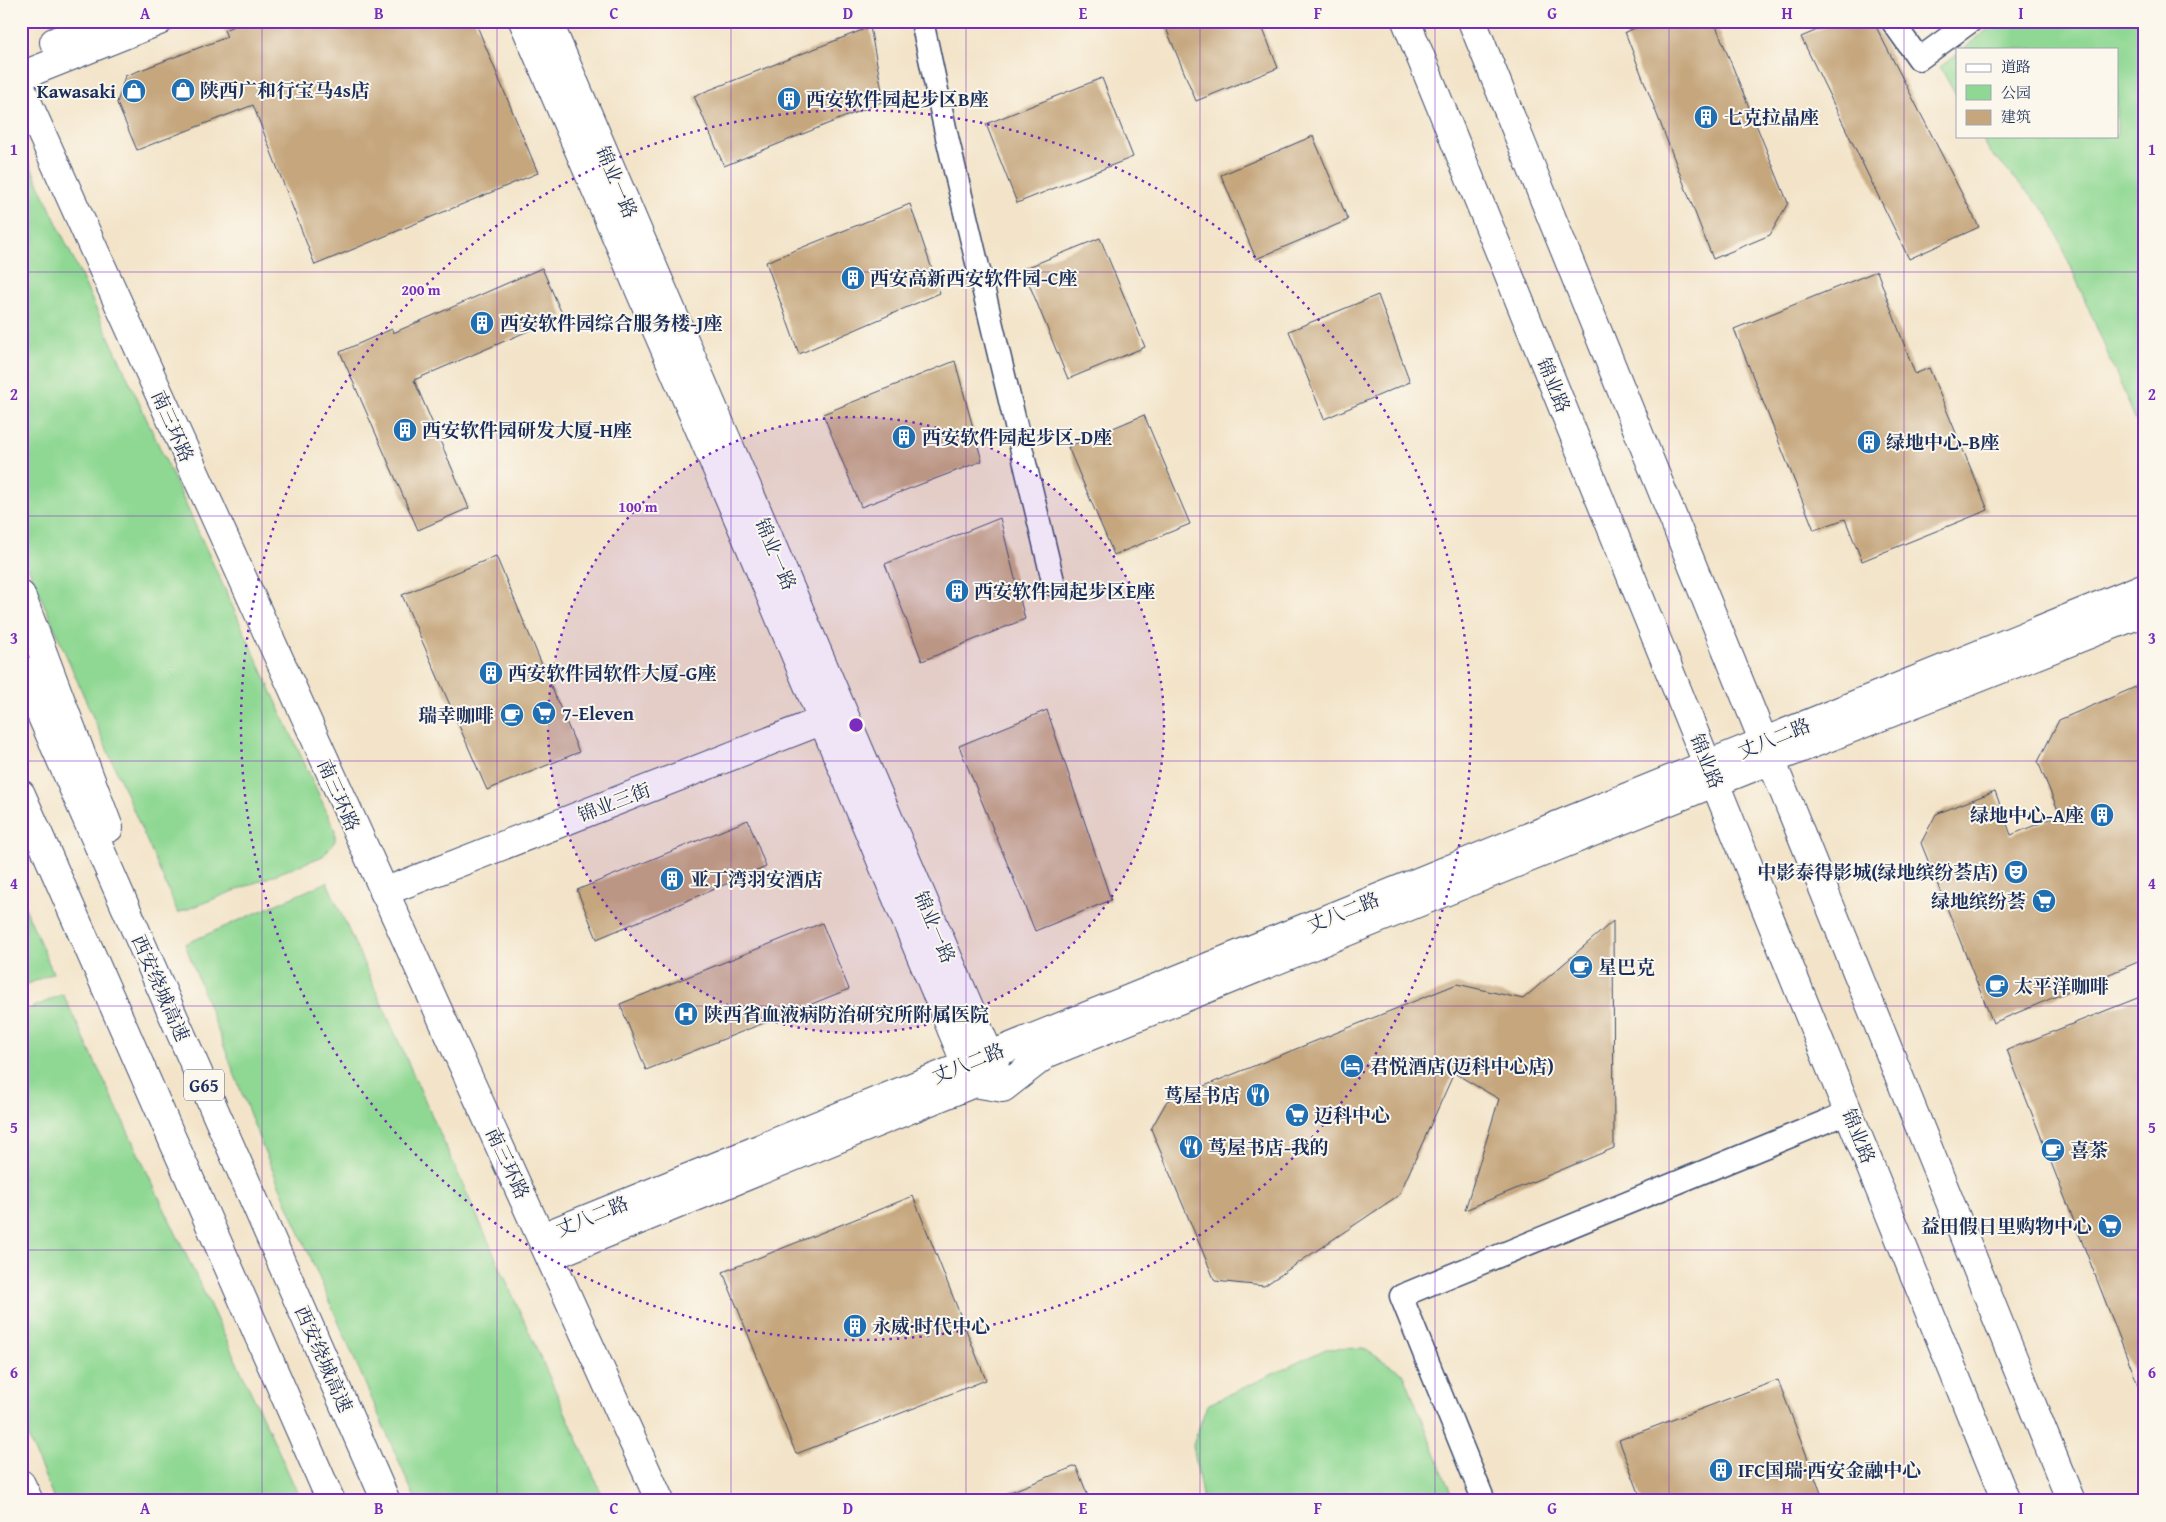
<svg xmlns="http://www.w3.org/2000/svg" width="2166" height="1522" font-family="'Gentium Book Plus','Noto Serif SC',serif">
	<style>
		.green { fill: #8fd893; stroke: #558478 }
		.building { fill: #c5a67d }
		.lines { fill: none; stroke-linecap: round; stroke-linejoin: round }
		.street-casing { stroke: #3b4a6e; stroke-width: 25 }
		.secondary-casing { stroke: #3b4a6e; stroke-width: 30 }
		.highway-casing { stroke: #3b4a6e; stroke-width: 30 }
		.street { stroke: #fff; stroke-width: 22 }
		.secondary { stroke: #fff; stroke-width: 28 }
		.highway { stroke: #fff; stroke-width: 28 }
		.grid { fill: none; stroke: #7b2cbf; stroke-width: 1; stroke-opacity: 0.55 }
		.ring { fill: none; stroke: #7b2cbf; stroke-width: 2.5; stroke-dasharray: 2.5 5 }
		.labels { text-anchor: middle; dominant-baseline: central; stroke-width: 4; stroke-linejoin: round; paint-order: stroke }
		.shield { fill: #fbf7ec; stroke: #5e6b89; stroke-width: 1 }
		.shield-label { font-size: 18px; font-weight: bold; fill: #1b2f5e }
		.poi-label { font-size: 19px; font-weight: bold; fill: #1b2f5e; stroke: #fbf7ec; text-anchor: start }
		.street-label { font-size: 19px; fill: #1b2f5e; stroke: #fbf7ec }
		.centre { fill: #7b2cbf; stroke: #fbf7ec; stroke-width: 2.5 }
		.ring-label { font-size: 15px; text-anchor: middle; font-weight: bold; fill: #7b2cbf; stroke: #fbf7ec; stroke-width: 4; stroke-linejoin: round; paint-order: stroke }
		.neatline { fill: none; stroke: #7b2cbf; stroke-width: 2 }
		.grid-label { font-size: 16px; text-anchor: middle; font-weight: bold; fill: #7b2cbf }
	</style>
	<rect width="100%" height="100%" fill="#fbf7ec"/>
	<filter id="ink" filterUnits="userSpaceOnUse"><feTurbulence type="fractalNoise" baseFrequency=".02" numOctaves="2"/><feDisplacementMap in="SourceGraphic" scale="10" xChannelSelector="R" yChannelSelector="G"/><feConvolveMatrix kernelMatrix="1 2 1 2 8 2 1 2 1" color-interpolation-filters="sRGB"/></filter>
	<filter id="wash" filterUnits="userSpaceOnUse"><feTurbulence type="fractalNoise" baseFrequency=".0096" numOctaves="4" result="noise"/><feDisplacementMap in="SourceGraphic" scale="20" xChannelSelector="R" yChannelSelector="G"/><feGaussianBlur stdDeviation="1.12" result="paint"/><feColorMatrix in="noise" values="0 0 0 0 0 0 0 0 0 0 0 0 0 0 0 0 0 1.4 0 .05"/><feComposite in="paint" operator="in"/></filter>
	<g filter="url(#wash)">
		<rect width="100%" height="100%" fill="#f3e4c9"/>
		<path class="green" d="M1998,21H2145V442L2049,215L1990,152L1981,136H2117V49H1963Z
			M1957,54V97L1940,67Z
			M21,145L335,830V841L323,856L178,913L21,551Z
			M327,882L605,1501H416L260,1141L185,944Z
			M21,898L53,973L21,987Z
			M63,994L275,1443L301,1501H55L21,1420V1013Z
			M1363,1348L1404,1374L1454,1501H1203L1193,1445L1207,1405L1326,1349Z"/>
		<g id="blocks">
			<path class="building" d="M246,21H475L538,173L315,265L253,105L137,150L117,103L125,76L227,37L224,30Z
				M1163,21H1260L1278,68L1196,101Z
				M1653,21H1714L1788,203L1770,235L1713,259L1625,32Z
				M1839,21H1873L1979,227L1909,259L1801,37Z
				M870,27L884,101L724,166L694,96Z
				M1102,78L1133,157L1017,203L986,124Z
				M1313,136L1348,220L1256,259L1221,175Z
				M910,204L940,293L799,354L766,262Z
				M1100,238L1145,347L1068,379L1023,269Z
				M542,268L563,316L414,380L469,508L418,530L340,352L392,329L393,333Z
				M1877,271L1915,374L1929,368L1988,510L1862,561L1845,519L1814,530L1734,329Z
				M1378,295L1410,382L1324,419L1289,331Z
				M955,361L982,461L861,507L823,414Z
				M1144,415L1190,524L1114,555L1068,447Z
				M1000,518L1025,619L922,661L885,564Z
				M496,556L579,752L487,790L402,595Z
				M2145,683V959L1993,1023L1921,843L1936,814L1995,791L2011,835L2060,815L2038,762L2059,720Z
				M1047,710L1111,900L1035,931L959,746Z
				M748,820L766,867L597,939L577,890Z
				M1613,921L1614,1148L1465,1210L1499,1099L1454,1073L1399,1195L1264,1286L1215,1281L1151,1129L1167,1101L1457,984L1523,999Z
				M822,923L849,989L646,1070L620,1004Z
				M2145,995V1400H2144L2007,1050Z
				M913,1196L986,1380L796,1454L723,1272Z
				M1778,1380L1824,1501H1642L1619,1440Z
				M1076,1466L1090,1501H990V1500Z"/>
		</g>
	</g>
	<g filter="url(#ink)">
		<use href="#blocks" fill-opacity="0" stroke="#3b4a6e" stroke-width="1"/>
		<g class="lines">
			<g class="street-casing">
				<path id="street" d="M922,21L947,137L1054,585
					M1892,21L1919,59L1971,21
					M1484,1501L1401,1296L1849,1112"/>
			</g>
			<g class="secondary-casing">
				<path id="secondary" d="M523,21L744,532L973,1081
					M548,21L996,1070
					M1406,21L2006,1501
					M1472,21L2071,1501
					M54,42L106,21
					M21,76L159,21
					M384,892L839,714
					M542,1237L2145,587
					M551,1256L974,1083L1003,1088L1048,1053L1716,782L2145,612"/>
			</g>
			<g class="highway-casing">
				<path id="highway" d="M21,88L660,1501
					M21,595L109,828
					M21,669L386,1501
					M21,794L331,1501
					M21,1484L29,1501"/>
			</g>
			<use href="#street" class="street"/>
			<use href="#secondary" class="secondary"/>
			<use href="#highway" class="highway"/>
		</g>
	</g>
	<path class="grid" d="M262,21V1501M497,21V1501M731,21V1501M966,21V1501M1200,21V1501M1435,21V1501M1669,21V1501M1904,21V1501M21,272H2145M21,516H2145M21,761H2145M21,1006H2145M21,1250H2145"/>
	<circle cx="856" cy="725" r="308" fill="#7b2cbf" fill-opacity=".12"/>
	<g class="ring">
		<circle cx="856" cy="725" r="308"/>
		<circle cx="856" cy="725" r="615"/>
	</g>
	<defs>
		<g id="shop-disc" transform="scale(1.25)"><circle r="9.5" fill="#1f6fb2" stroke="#fbf7ec"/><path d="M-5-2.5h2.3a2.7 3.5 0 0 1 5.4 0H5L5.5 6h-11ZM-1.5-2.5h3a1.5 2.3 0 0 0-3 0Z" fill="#fff"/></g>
		<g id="building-disc" transform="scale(1.25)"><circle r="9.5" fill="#1f6fb2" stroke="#fbf7ec"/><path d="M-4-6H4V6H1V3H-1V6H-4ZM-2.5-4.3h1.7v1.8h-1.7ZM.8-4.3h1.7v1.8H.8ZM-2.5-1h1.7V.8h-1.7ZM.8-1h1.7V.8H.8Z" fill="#fff"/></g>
		<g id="supermarket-disc" transform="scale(1.25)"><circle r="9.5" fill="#1f6fb2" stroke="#fbf7ec"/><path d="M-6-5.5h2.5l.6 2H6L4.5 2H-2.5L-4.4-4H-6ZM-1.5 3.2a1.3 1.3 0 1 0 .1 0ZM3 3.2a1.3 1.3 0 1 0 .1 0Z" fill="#fff"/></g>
		<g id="cafe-disc" transform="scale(1.25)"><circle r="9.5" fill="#1f6fb2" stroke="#fbf7ec"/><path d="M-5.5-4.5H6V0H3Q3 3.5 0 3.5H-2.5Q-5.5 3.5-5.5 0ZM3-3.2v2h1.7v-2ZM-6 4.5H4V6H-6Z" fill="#fff"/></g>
		<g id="theatre-disc" transform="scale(1.25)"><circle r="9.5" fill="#1f6fb2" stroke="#fbf7ec"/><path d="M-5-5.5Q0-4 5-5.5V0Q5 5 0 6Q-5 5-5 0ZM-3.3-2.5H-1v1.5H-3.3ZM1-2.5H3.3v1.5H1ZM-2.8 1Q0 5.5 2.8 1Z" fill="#fff"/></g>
		<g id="hospital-disc" transform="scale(1.25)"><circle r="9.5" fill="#1f6fb2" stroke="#fbf7ec"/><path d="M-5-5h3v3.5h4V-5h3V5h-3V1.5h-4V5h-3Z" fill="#fff"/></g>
		<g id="hotel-disc" transform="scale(1.25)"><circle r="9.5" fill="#1f6fb2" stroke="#fbf7ec"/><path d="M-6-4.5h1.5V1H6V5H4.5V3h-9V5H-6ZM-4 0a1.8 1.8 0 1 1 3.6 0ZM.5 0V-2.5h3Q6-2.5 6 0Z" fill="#fff"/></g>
		<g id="restaurant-disc" transform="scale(1.25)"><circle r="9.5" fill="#1f6fb2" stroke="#fbf7ec"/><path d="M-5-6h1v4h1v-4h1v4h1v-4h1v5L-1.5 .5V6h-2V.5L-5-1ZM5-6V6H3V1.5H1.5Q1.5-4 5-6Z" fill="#fff"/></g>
	</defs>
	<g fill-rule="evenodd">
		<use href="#shop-disc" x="183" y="90"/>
		<use href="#shop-disc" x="134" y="91"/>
		<use href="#building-disc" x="789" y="99"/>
		<use href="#building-disc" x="1706" y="117"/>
		<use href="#building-disc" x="853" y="278"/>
		<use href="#building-disc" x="482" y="323"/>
		<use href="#building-disc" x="405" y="430"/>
		<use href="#building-disc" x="904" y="437"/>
		<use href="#building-disc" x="1869" y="442"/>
		<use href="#building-disc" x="957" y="591"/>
		<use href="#building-disc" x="491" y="673"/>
		<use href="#supermarket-disc" x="544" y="713"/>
		<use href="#cafe-disc" x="512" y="715"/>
		<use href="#building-disc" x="2102" y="815"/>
		<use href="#theatre-disc" x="2016" y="872"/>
		<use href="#building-disc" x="672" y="879"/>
		<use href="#supermarket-disc" x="2044" y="901"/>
		<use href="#cafe-disc" x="1581" y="967"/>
		<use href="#cafe-disc" x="1997" y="986"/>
		<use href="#hospital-disc" x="686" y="1014"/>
		<use href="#hotel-disc" x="1352" y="1066"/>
		<use href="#restaurant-disc" x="1258" y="1095"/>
		<use href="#supermarket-disc" x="1297" y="1115"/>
		<use href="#restaurant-disc" x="1191" y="1147"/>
		<use href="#cafe-disc" x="2053" y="1150"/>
		<use href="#supermarket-disc" x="2110" y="1226"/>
		<use href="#building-disc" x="855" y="1326"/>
		<use href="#building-disc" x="1721" y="1470"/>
	</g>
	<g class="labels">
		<rect class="shield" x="184" y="1069.5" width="40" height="31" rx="4"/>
		<g class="shield-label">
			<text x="204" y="1085">G65</text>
		</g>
		<g class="poi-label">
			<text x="200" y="90">陕西广和行宝马4s店</text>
			<text x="116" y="91" text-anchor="end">Kawasaki</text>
			<text x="806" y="99">西安软件园起步区B座</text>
			<text x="1724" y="117">七克拉晶座</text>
			<text x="870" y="278">西安高新西安软件园-C座</text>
			<text x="500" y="323">西安软件园综合服务楼-J座</text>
			<text x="422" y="430">西安软件园研发大厦-H座</text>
			<text x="922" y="437">西安软件园起步区-D座</text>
			<text x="1886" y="442">绿地中心-B座</text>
			<text x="974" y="591">西安软件园起步区E座</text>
			<text x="508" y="673">西安软件园软件大厦-G座</text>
			<text x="562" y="713">7-Eleven</text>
			<text x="494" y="715" text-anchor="end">瑞幸咖啡</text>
			<text x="2084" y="815" text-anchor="end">绿地中心-A座</text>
			<text x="1998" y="872" text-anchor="end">中影泰得影城(绿地缤纷荟店)</text>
			<text x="690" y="879">亚丁湾羽安酒店</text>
			<text x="2026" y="901" text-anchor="end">绿地缤纷荟</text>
			<text x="1598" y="967">星巴克</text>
			<text x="2014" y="986">太平洋咖啡</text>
			<text x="704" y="1014">陕西省血液病防治研究所附属医院</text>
			<text x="1370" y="1066">君悦酒店(迈科中心店)</text>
			<text x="1240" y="1095" text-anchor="end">茑屋书店</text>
			<text x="1314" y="1115">迈科中心</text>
			<text x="1208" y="1147">茑屋书店-我的</text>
			<text x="2070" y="1150">喜茶</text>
			<text x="2092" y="1226" text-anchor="end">益田假日里购物中心</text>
			<text x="872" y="1326">永威·时代中心</text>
			<text x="1738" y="1470">IFC国瑞·西安金融中心</text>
		</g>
		<g class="street-label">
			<text transform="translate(617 182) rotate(67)">锦业一路</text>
			<text transform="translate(1554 385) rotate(68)">锦业路</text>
			<text transform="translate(173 426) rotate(66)">南三环路</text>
			<text transform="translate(776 554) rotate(67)">锦业一路</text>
			<text transform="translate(1774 738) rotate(-22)">丈八二路</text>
			<text transform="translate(1707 761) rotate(68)">锦业路</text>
			<text transform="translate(339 795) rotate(66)">南三环路</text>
			<text transform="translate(614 802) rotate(-21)">锦业三街</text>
			<text transform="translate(1343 912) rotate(-22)">丈八二路</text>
			<text transform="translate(935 927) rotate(67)">锦业一路</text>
			<text transform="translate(161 988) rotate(66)">西安绕城高速</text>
			<text transform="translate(968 1063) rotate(-22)">丈八二路</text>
			<text transform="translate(1859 1136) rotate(68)">锦业路</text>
			<text transform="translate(508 1163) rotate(65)">南三环路</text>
			<text transform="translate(592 1216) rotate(-22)">丈八二路</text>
			<text transform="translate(324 1359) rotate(66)">西安绕城高速</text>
		</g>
	</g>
	<circle cx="856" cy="725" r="8" class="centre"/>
	<g class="ring-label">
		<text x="421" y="295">200 m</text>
		<text x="638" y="512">100 m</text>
	</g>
	<rect width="2166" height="1522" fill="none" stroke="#fbf7ec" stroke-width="55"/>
	<rect x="1956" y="48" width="162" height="90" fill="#fbf7ec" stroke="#a1a7b3"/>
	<rect x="1966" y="64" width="25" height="8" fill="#ffffff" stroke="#a1a7b3"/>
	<text x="2001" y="72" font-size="15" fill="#1b2f5e">道路</text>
	<rect x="1966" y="85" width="25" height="15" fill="#8fd893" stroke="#a1a7b3"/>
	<text x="2001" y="98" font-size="15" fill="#1b2f5e">公园</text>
	<rect x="1966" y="110" width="25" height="15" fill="#c5a67d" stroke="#a1a7b3"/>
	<text x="2001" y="122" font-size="15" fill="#1b2f5e">建筑</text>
	<rect x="28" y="28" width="2110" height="1466" class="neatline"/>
	<g class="grid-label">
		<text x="145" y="19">A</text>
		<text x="379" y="19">B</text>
		<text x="614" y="19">C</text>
		<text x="848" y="19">D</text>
		<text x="1083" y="19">E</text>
		<text x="1318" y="19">F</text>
		<text x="1552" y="19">G</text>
		<text x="1787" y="19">H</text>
		<text x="2021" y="19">I</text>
		<text x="14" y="155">1</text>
		<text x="2152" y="155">1</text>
		<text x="14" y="400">2</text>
		<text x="2152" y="400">2</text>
		<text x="14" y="644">3</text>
		<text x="2152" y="644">3</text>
		<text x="14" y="889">4</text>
		<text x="2152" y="889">4</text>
		<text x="14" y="1133">5</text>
		<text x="2152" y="1133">5</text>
		<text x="14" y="1378">6</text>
		<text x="2152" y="1378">6</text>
		<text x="145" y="1514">A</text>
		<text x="379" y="1514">B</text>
		<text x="614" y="1514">C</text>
		<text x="848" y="1514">D</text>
		<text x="1083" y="1514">E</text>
		<text x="1318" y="1514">F</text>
		<text x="1552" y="1514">G</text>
		<text x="1787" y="1514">H</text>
		<text x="2021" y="1514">I</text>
	</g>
</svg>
